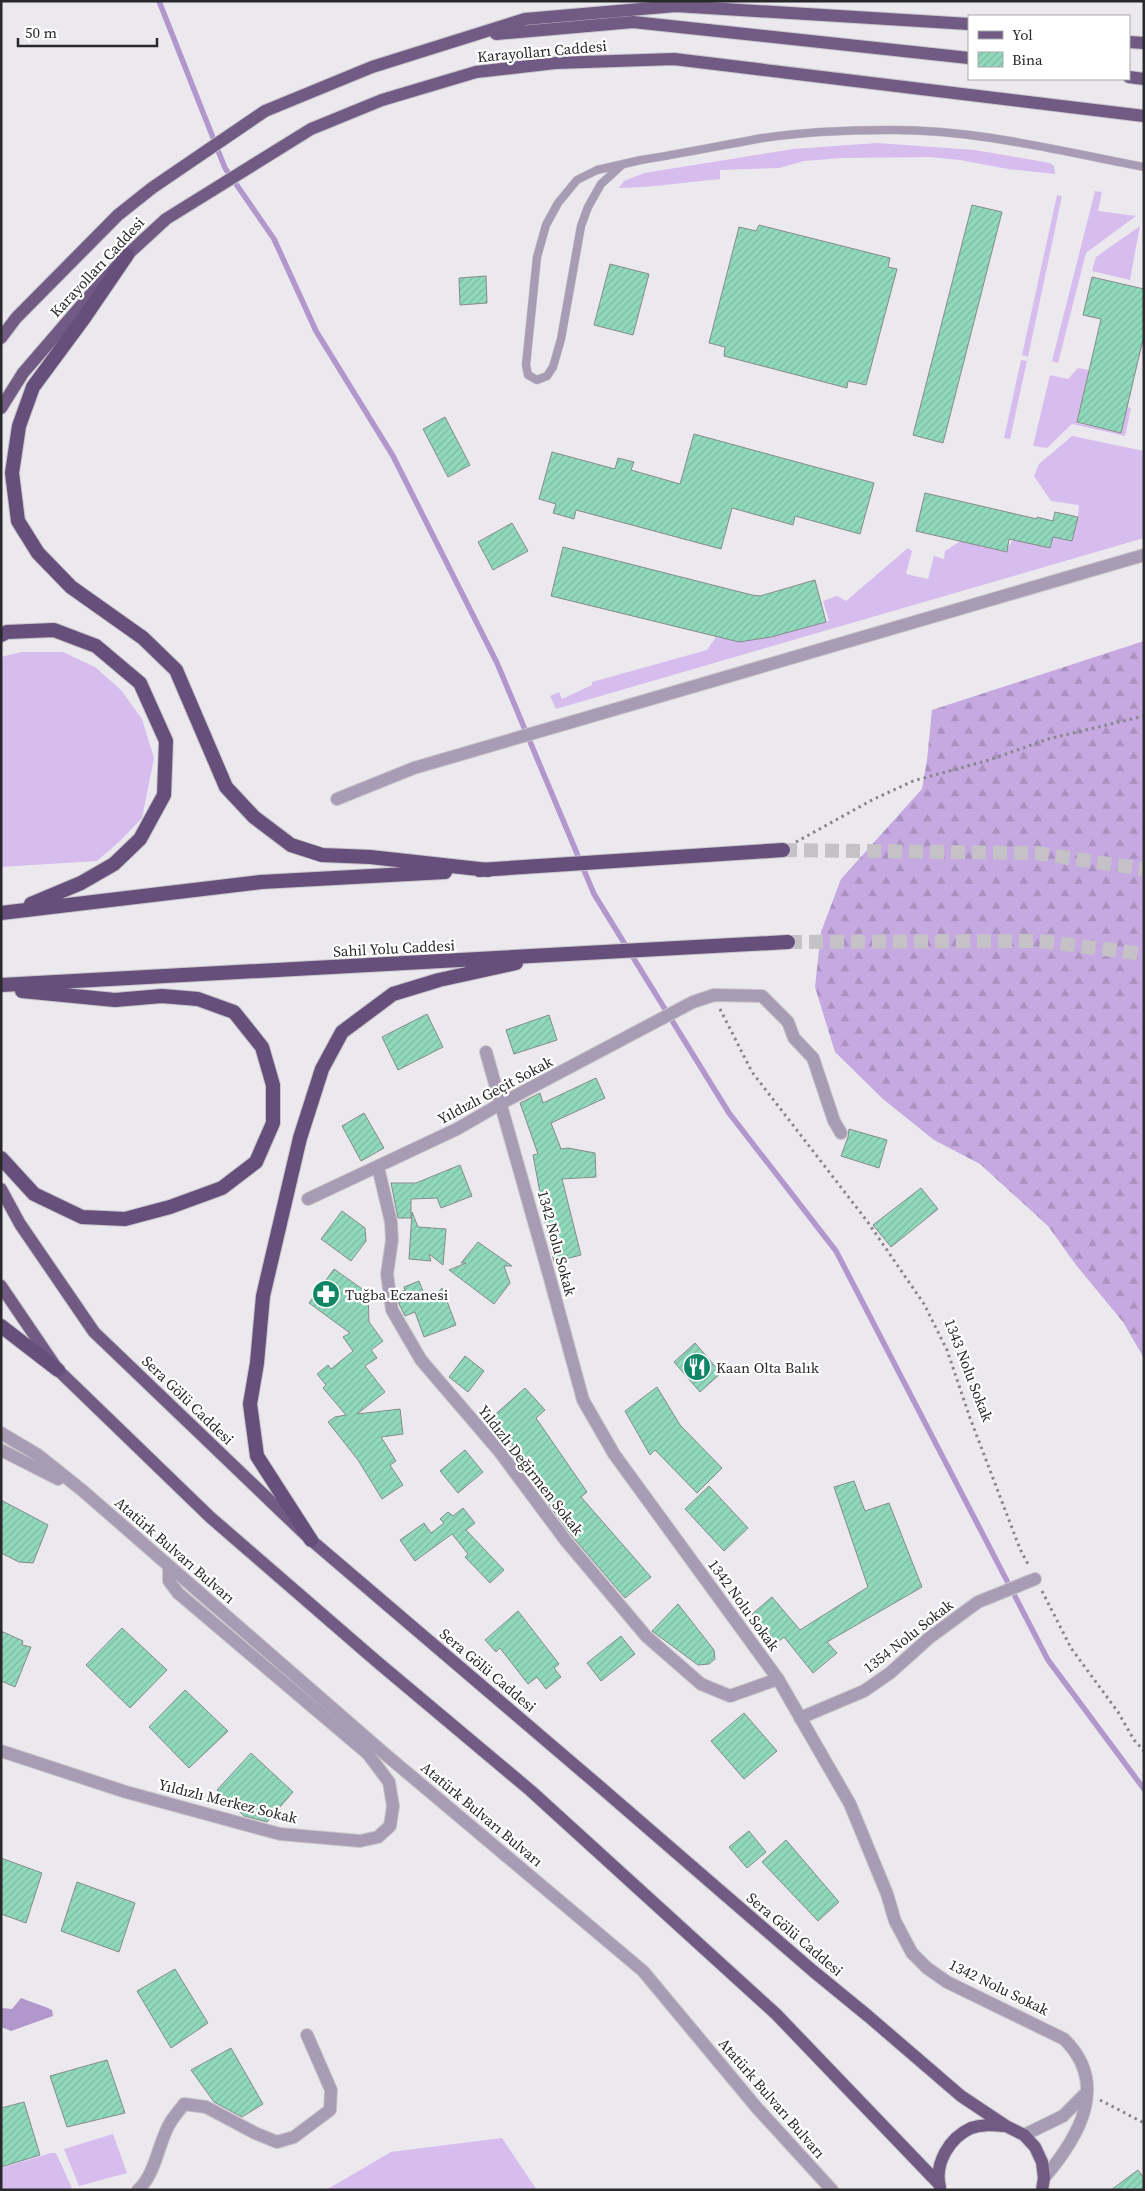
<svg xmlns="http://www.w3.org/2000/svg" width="1145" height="2191" font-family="'Source Serif 4',serif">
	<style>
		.grass { fill: #d6bdee }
		.forest { fill: url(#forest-firs) }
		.water { fill: #b297cd }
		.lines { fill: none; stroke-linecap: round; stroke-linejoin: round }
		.stream { stroke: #b297cd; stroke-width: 5.5 }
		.building { fill: url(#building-hatch); stroke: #868b89 }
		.trunk-tunnel { stroke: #c5c2c7; stroke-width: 14; stroke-dasharray: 14 7; stroke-linecap: butt }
		.service-casing { stroke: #c9c6cb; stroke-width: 9 }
		.minor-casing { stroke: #c9c6cb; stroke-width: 14 }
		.tertiary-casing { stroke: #c9c6cb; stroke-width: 14 }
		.primary-casing { stroke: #c9c6cb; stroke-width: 14 }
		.trunk-casing { stroke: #c9c6cb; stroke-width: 16 }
		.path { stroke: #88868a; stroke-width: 3; stroke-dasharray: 2.5 4; stroke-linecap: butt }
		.service { stroke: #a89cb4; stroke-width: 8 }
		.minor { stroke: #a89cb4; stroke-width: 12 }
		.tertiary { stroke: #a89cb4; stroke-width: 12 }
		.primary { stroke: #715b85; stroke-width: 12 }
		.trunk { stroke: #674f7c; stroke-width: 14 }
		.labels { text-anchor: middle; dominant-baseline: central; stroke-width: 4.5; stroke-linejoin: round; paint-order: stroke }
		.street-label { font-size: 15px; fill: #29282a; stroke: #fff }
		.poi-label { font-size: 15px; fill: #29282a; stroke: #fff; text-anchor: start }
	</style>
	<defs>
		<pattern id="forest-firs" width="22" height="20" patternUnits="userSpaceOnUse" patternTransform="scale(1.25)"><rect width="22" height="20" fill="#c5a9e0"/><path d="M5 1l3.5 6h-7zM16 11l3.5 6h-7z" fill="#a991c0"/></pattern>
		<pattern id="building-hatch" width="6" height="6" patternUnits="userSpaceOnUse" patternTransform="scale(1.25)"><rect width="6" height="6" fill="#90d9bd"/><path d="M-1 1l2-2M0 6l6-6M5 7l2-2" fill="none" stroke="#7cbaa3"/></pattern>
	</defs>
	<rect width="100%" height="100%" fill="#ece9ee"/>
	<path class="grass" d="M877,143L975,150L1050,163L1054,166L1055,174L1008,169L960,160L930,157L842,158L804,161L779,168L720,170V179L645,187L619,188L624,181L644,173L793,149Z
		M1095,191L1102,192L1098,211L1136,216L1086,253L1058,363L1052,361Z
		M1057,195L1062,196L1028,357L1022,355Z
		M1140,226L1130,280L1092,271L1096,257Z
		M1021,360L1027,361L1010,439L1004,438Z
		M1078,368L1089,370L1077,423L1121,433L1127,407L1131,408L1125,436L1072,424L1047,448L1033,446L1050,375L1068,379Z
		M1072,436L1144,451V538L556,709L550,696L559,692L562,699L592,685V682L707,650L716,637L739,642L829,621L823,601L837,596L846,601L908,548L912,551L906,574L928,579L934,556L944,559L945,551L961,541L1006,552L1013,539L1050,548L1053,537L1078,517L1079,505L1051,501L1034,476L1039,464Z
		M21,652H63L95,667L121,690L142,719L154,758L142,818L119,842L97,861L1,867V657Z
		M113,2134L127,2173L79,2186L64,2149Z
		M502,2138L537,2190H326L391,2152Z
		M51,2153H56L72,2188L64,2190H1V2168Z"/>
	<path class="forest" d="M1144,641V1358L1123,1322L1076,1265L1048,1226L980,1164L934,1140L883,1099L835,1052L815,987L821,932L841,879L922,789L927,760L932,710Z"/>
	<path class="water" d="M21,1998L48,2008L52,2010L53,2016L11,2031L1,2027V2008L12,2009Z"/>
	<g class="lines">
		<path class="stream" d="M159,1L225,168L274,239L316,331L393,456L497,663L594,894L729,1113L836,1251L1048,1660L1144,1789"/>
	</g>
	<path class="building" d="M972,205L1002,212L943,443L913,435Z
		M759,225L890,258L888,267L897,269L866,385L848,381L847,388L724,356L725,347L709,343L739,227L756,231Z
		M610,264L649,274L633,335L594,325Z
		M486,276L487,303L460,305L459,278Z
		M1092,277L1144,289V335L1121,433L1077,422L1101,319L1083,315Z
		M445,417L470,465L448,477L423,429Z
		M694,434L874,483L860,534L795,516L793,525L732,508L721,549L576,510L574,519L553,513L556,504L539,499L552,452L615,469L618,458L634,462L631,470L680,484Z
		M925,493L1037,519V517L1053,521L1055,512L1078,517L1072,541L1053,537L1050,548L1009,539L1007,552L916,531Z
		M512,523L528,551L493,570L478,542Z
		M563,547L752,595L760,596L815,580L826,622L771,637L739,642L551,596Z
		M427,1014L443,1047L398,1070L382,1037Z
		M549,1015L557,1040L514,1054L506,1030Z
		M596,1078L605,1098L551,1123L561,1149L568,1148L595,1153L596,1177L562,1179L581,1255L554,1262L542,1209H543L533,1155L538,1154L520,1103L540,1093L543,1103Z
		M364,1113L384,1148L361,1161L342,1126Z
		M849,1129L887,1140L879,1168L841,1156L848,1137Z
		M460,1165L472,1196L441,1208L437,1198L411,1199V1218H398L391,1183H416Z
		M921,1188L938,1209L891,1247L873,1225Z
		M342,1211L365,1228L366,1241L351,1261L321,1239Z
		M412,1212L418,1227L446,1229L443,1265L429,1254L431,1261L409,1259Z
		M478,1242L512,1266H504L510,1283L494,1304L449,1270L466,1263H461Z
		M334,1269L368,1293L369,1322L383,1341L371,1350L377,1358L365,1366L385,1392L357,1414L400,1409L403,1434L381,1437L396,1461L390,1465L403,1485L382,1499L358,1460L328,1422L335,1417L346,1415L323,1388L326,1385L317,1374L328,1365L331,1369L353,1351L343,1337L350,1333L309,1303Z
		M419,1281L426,1299L436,1295L442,1288L456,1325L424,1337L415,1312L405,1316L399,1304L398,1293L405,1290L404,1287Z
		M695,1343L721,1373L700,1392L674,1362Z
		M465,1356L484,1371L468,1392L449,1377Z
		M657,1387L680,1425L722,1468L697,1493L655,1450L650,1455L625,1411Z
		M525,1388L545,1410L536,1418L587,1492L581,1497L651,1577L625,1598L572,1536L508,1449L513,1445L490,1419Z
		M465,1450L483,1472L458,1493L440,1471Z
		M854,1481L865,1511L889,1503L922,1587L827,1642L837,1653L813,1673L784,1637L777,1643L752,1614L772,1597L800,1630L868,1587L834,1487Z
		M709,1486L748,1528L724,1551L685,1509Z
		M1,1500L48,1525L33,1563L19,1562L1,1553Z
		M463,1508L475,1523L466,1530L504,1570L490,1583L465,1557L468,1554L452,1534L415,1561L400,1540L424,1523L431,1533L444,1523L440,1519L448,1512L453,1516Z
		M678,1604L714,1650L715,1659L709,1664L698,1665L652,1631Z
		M518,1611L559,1664L554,1668L561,1677L546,1689L537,1677L528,1684L500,1648L496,1652L485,1640Z
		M122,1628L167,1670L130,1708L86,1665Z
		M1,1631L23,1641L22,1645L31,1647L15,1687L1,1681Z
		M621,1636L635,1654L601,1681L587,1663Z
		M185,1690L228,1731L189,1768L149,1727Z
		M744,1713L777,1751L744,1779L711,1741Z
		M251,1753L293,1792L267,1822L244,1816L217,1790Z
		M749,1831L766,1852L747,1868L729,1847Z
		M786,1840L839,1902L818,1921L762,1862Z
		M1,1858L42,1873L26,1923L1,1914Z
		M77,1882L135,1903L119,1952L61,1931Z
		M175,1969L208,2023L171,2048L137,1991Z
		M231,2048L263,2104L242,2117L214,2102L191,2070Z
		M107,2060L125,2113L67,2127L50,2076Z
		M24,2102L40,2155L1,2167V2108Z
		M1138,2170L1144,2178V2190H1111Z"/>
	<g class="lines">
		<path class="trunk-tunnel" d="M783,850L1036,853L1144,869
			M788,942L1040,941L1144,954"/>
		<g class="service-casing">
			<path id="service" d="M623,164L601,184L588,207L581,226L561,339L553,367L547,376L537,380L528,375L526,365L537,257L546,225L558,203L577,180L597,170L641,160C680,154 718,146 757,139C800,132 845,130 889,130C975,129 1060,151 1144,167"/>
		</g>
		<g class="minor-casing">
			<path id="minor" d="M337,799L414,768L1144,555
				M378,1167L391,1222L392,1240L387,1274L392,1310L421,1360L499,1451L566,1541L646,1636L701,1684L730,1696L778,1679
				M308,1199L457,1129L502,1103L693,1002L714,995L762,996L788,1022L794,1038L813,1058L834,1121L841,1133
				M800,1718L864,1691L890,1673L929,1638L978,1602L1035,1579
				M1,1751L126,1792L280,1834L360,1841L378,1837L390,1826L393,1806L389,1782L368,1754L178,1593L169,1581V1566
				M138,2190C156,2174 158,2143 170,2123C174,2116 180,2110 184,2104L206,2107L255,2133L277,2142L294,2137L330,2110L331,2090L307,2035"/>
		</g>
		<g class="tertiary-casing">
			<path id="tertiary" d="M486,1052L549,1275L583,1400L614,1454L778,1679L850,1804L887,1894L895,1921L912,1953L927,1968L947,1982L1064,2039C1110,2084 1079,2137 1044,2178
				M1,1433L38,1455L83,1491L385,1754L643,1971L757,2108L832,2190
				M1,1450L58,1479
				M1024,2135L1063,2116L1087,2092"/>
		</g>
		<g class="primary-casing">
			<path id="primary" d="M496,34L633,22L969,58
				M1129,42L1144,43
				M1129,77L1144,79
				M1,338L16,318L118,215L152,188L265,111L372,67L525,19L676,6L969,24
				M1,408L23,373L92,293L127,255L166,219L311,129L382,100L476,72L555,63L674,59L1144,116
				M1,1189L20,1224L94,1332L311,1540L591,1779L813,1971L868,2016L961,2096L1006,2126L1024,2135L1035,2147L1042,2162L1044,2178L1042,2190
				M1,1286L58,1370L210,1517L375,1660L531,1791L776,2014L939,2184
				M940,2187C934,2164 949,2138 971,2128C982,2124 992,2125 1003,2126"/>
		</g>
		<g class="trunk-casing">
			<path id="trunk" d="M127,255L84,318L33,387L19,426L12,473L18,521L38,553L71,587L143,638L176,670L226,787L254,817L291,845L322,855L370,857L488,870
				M1,635L7,632L54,630L96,646L140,683L166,741L164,795L140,839L114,864L81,883L31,904
				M479,870L783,850
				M1,913L261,882L445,872
				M1,985L788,942
				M1,1158L34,1194L82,1217L125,1219L170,1207L222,1188L256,1162L273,1123V1085L262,1047L234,1012L198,999L162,996L115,1000L22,991
				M1,1326L58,1370
				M311,1540L257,1456L250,1404L257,1363L263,1296L300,1138L322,1069L342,1032L393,994L439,980L516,963"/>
		</g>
		<path class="path" d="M796,842L872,800L913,781L989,760L1048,739L1144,716
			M720,1009L752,1072L867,1221L924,1304L947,1350L970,1418L1020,1549L1029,1566
			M1042,1591L1071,1648L1118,1712L1134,1740L1144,1751
			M1100,2100L1144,2123"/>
		<use href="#service" class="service"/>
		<use href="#minor" class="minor"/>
		<use href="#tertiary" class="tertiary"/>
		<use href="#primary" class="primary"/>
		<use href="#trunk" class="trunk"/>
	</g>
	<defs>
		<g id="pharmacy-disc" transform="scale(1.4375)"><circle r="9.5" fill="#108667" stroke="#fff"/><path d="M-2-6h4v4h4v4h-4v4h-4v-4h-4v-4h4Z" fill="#fff"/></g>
		<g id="restaurant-disc" transform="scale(1.4375)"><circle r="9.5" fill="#108667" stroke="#fff"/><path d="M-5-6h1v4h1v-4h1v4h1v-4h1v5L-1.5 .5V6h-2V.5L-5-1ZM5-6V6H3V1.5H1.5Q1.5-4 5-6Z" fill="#fff"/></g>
	</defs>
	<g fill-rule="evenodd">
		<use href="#pharmacy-disc" x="326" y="1294"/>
		<use href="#restaurant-disc" x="697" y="1367"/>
	</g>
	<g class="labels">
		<g class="street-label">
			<text transform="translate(542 51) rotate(-5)">Karayolları Caddesi</text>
			<text transform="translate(97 267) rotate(-47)">Karayolları Caddesi</text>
			<text transform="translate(394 948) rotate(-3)">Sahil Yolu Caddesi</text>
			<text transform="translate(495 1090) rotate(-28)">Yıldızlı Geçit Sokak</text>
			<text transform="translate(557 1243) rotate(75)">1342 Nolu Sokak</text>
			<text transform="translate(969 1370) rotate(69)">1343 Nolu Sokak</text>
			<text transform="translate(188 1400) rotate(44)">Sera Gölü Caddesi</text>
			<text transform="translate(531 1470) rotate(52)">Yıldızlı Değirmen Sokak</text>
			<text transform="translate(175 1550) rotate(41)">Atatürk Bulvarı Bulvarı</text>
			<text transform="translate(744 1605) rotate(54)">1342 Nolu Sokak</text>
			<text transform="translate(908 1636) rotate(-38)">1354 Nolu Sokak</text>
			<text transform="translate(488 1670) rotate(40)">Sera Gölü Caddesi</text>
			<text transform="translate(228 1801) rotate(14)">Yıldızlı Merkez Sokak</text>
			<text transform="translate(482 1814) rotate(40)">Atatürk Bulvarı Bulvarı</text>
			<text transform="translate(795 1934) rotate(40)">Sera Gölü Caddesi</text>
			<text transform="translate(999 1987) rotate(26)">1342 Nolu Sokak</text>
			<text transform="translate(772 2098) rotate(49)">Atatürk Bulvarı Bulvarı</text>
		</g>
		<g class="poi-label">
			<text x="345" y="1294">Tuğba Eczanesi</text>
			<text x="716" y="1367">Kaan Olta Balık</text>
		</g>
	</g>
	<rect width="1145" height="2191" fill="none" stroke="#29282a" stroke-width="5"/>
	<rect x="968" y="15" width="162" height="65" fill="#ffffff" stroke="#a9a9aa"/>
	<rect x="978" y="31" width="25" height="8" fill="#715b85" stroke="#a9a9aa"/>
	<text x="1012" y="40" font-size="15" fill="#29282a">Yol</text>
	<rect x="978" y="52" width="25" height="15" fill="url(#building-hatch)" stroke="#a9a9aa"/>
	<text x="1012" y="65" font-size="15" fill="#29282a">Bina</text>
	<path d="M18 38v8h139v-8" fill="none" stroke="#29282a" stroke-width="2.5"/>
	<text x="25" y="38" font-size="15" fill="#29282a" stroke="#ffffff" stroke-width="4" paint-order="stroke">50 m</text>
</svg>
